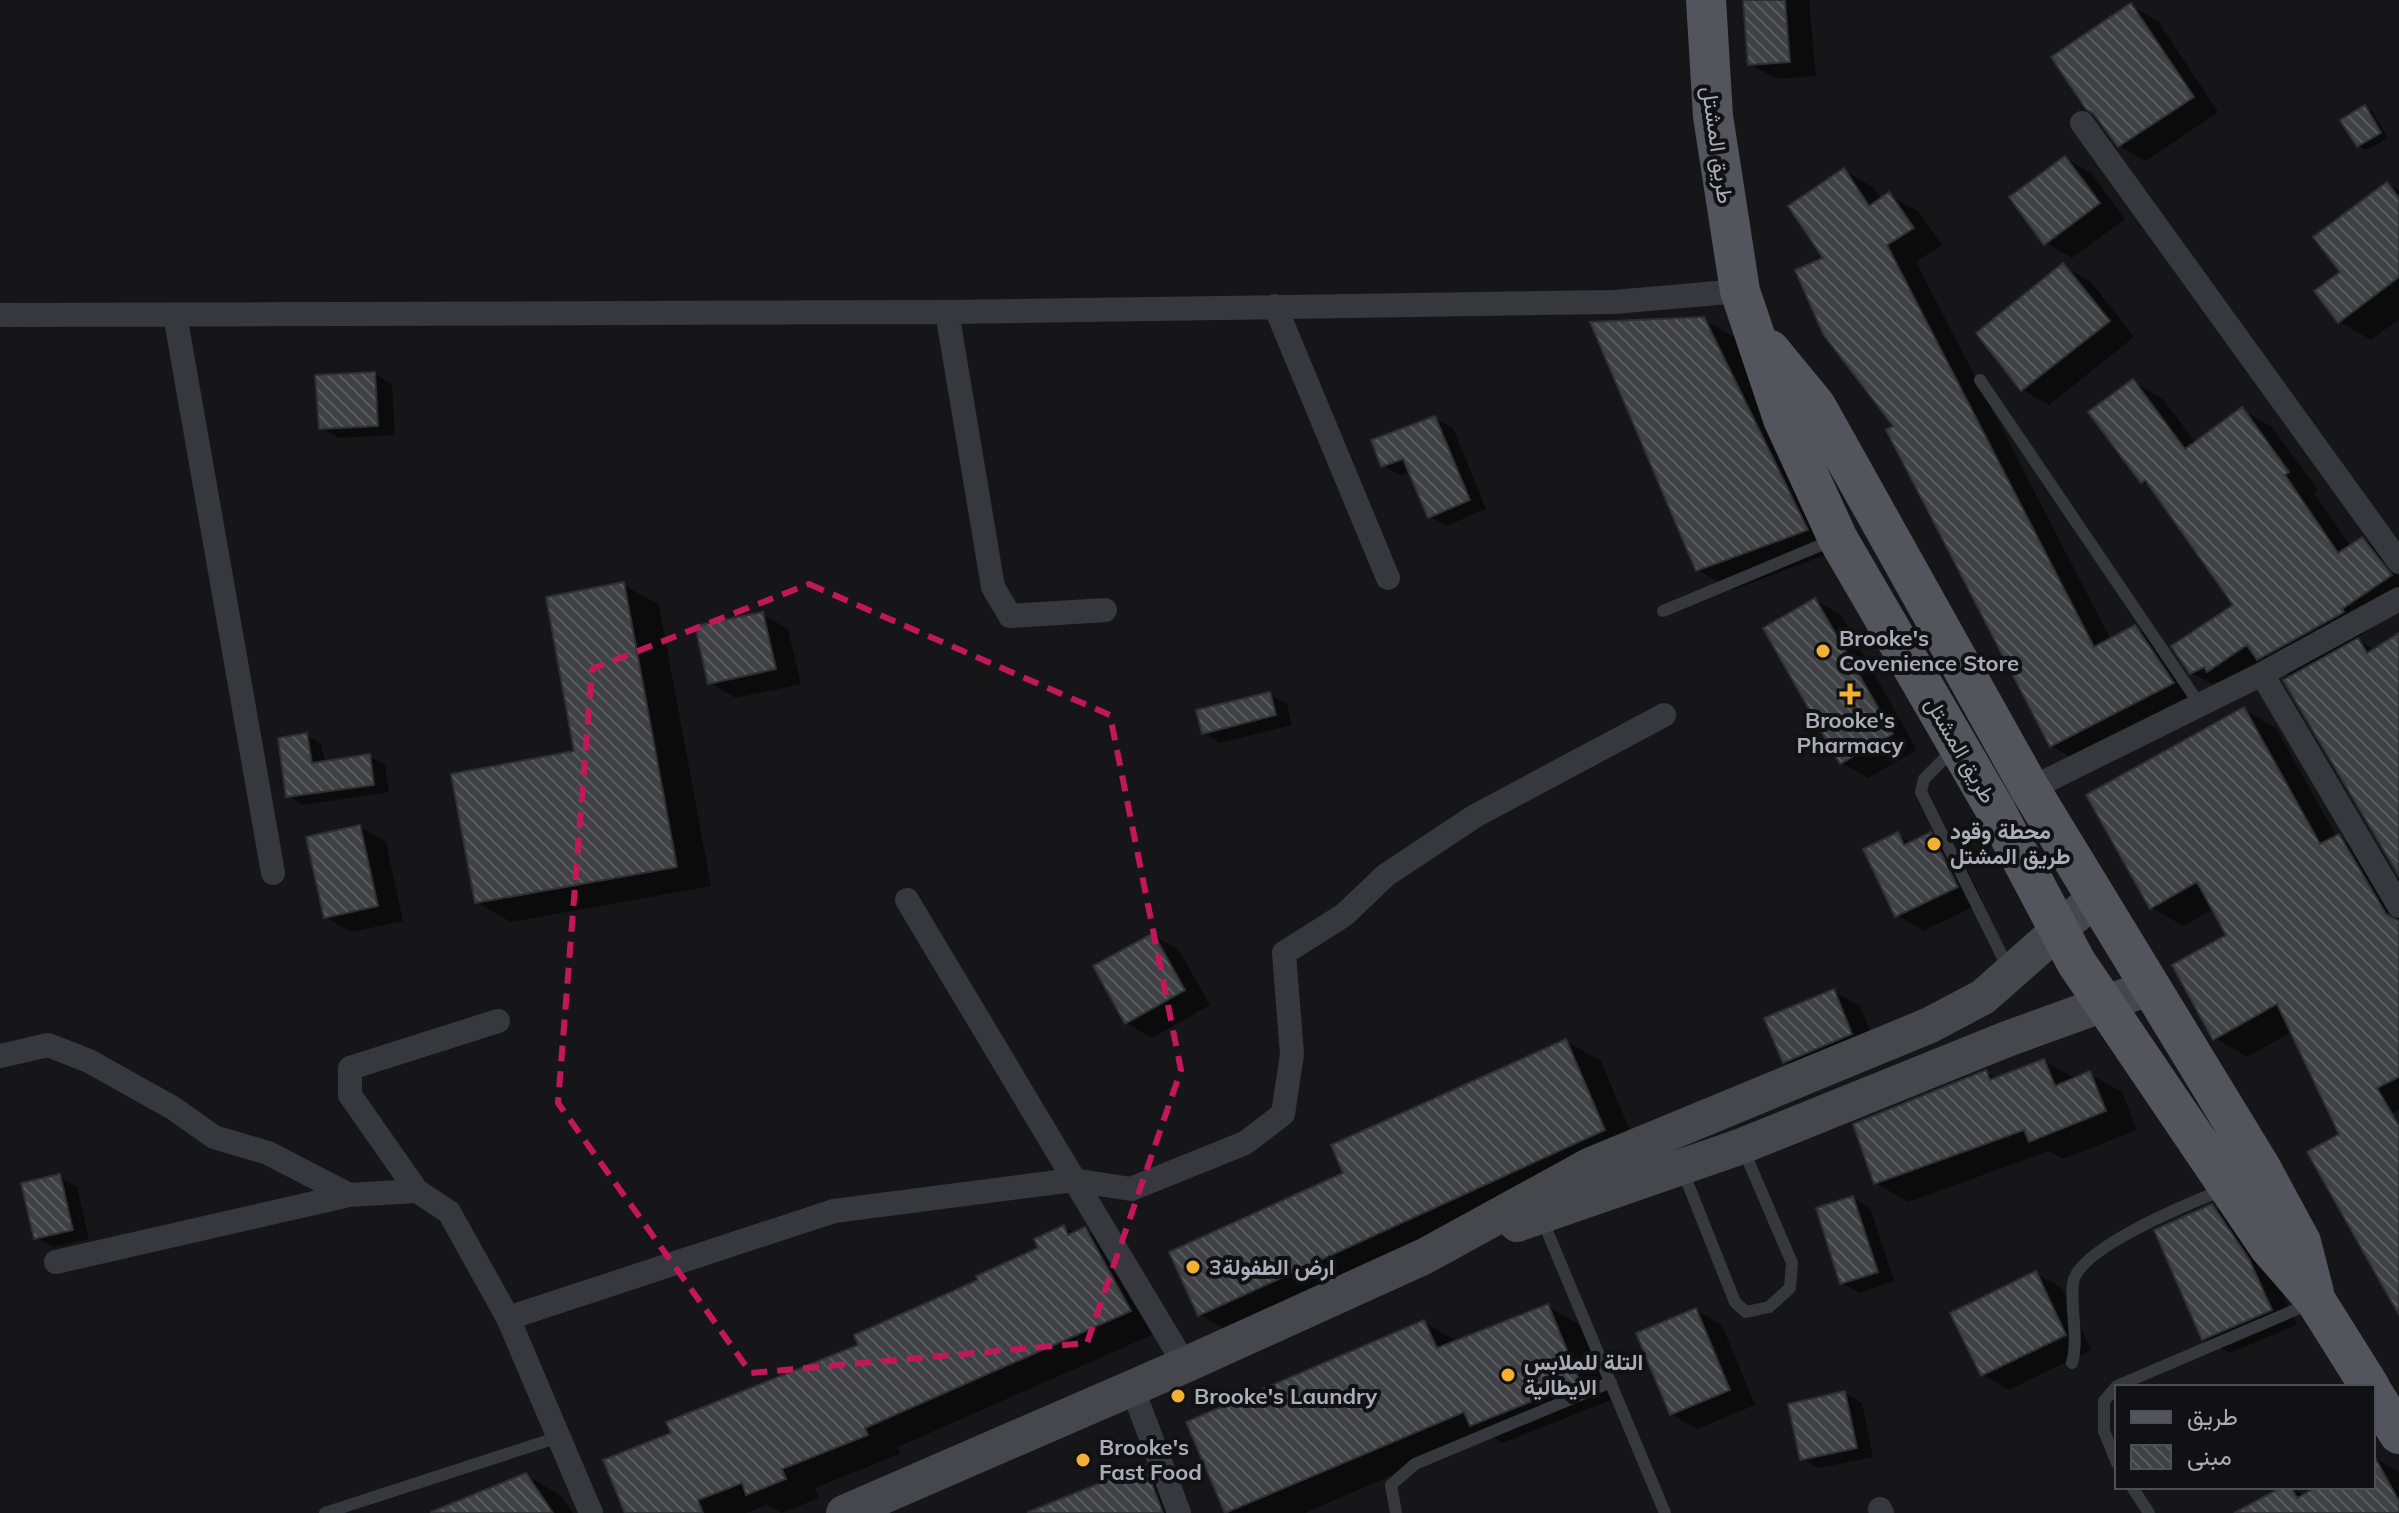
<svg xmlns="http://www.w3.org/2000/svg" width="2399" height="1513" font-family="Mulish,Vazirmatn,sans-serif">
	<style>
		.shadow { fill: #0007 }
		.building { fill: url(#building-back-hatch); stroke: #303034; stroke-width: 2 }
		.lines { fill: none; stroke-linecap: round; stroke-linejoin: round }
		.service { stroke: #37383d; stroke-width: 12 }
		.minor { stroke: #37383d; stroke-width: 24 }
		.secondary { stroke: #45474d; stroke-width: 36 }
		.primary { stroke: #53555c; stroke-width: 40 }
		.marked { fill: none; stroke: #c2185b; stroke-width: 6; stroke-dasharray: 16 10; stroke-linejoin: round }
		.poi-dot { fill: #f2b134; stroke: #111113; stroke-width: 3 }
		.labels { text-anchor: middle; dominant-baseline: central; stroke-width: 8; stroke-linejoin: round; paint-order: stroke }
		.street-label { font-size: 22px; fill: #a8adb8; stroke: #111113 }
		.poi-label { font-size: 22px; font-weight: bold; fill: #a8adb8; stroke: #111113; text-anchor: start }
	</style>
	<defs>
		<pattern id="building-back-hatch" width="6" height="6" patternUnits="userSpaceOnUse" patternTransform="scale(2)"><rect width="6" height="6" fill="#404145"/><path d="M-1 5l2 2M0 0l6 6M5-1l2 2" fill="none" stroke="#595a5e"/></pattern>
	</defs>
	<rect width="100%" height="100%" fill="#161618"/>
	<path class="shadow" d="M1745,0H1809L1816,76L1776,79L1750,64Z
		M2131,6L2158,21L2218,112L2146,161L2119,146Z
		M2365,108L2373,112L2388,138L2366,150L2358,146Z
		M2065,158L2091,173L2125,219L2072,258L2046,243Z
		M1844,170L1874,188L1882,200L1889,195L1919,212L1942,245L1916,262L2111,640L2135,628L2165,645L2202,700L2081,763L2052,746L1896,427L1826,259Z
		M2387,184L2399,190V319L2371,340L2340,322L2343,273Z
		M2063,266L2090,281L2134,337L2049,405L2023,390L1978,334Z
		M1703,319L1738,339L1841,549L1733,590L1698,570Z
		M375,374L392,384L395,435L338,438L321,428Z
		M2133,381L2163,399L2196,443L2242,410L2272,427L2318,490L2314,493L2351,547L2362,539L2393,557L2399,565V608L2356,639L2375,650L2399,635V873L2292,677L2272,666L2222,690L2192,673L2236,605L2153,488L2142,482Z
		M1435,418L1453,428L1486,509L1446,526L1429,516L1410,472L1400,475L1383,466Z
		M624,585L659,605L711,886L511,922L476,902L577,752Z
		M1815,600L1841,615L1917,750L1868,778L1842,763Z
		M762,614L788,629L801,684L736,698L710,683Z
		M1269,694L1287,704L1292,725L1220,743L1203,733Z
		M2244,709L2276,728L2337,837L2371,855L2399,902V1110L2361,1128L2292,1032L2247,1057L2215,1038L2229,936L2214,909L2183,926L2151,907Z
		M306,735L321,744L325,763L370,757L385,765L389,792L303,805L288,796Z
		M360,827L386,842L403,921L351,932L325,917Z
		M1931,834L1957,849L1983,902L1923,931L1897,915L1898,835L1912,843Z
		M1153,935L1179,950L1210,1005L1152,1038L1126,1023Z
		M1833,991L1860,1006L1877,1049L1810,1077L1784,1062Z
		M1566,1041L1601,1061L1638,1150L1234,1334L1199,1314L1346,1174Z
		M2044,1061L2076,1079L2090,1074L2122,1092L2137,1130L2063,1159L2049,1151L1908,1202L1876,1183L1986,1072L1998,1079Z
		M60,1177L77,1187L89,1239L53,1247L35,1237Z
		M1853,1198L1870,1208L1894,1281L1859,1293L1842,1283Z
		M2212,1206L2238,1221L2275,1276L2297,1325L2230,1353L2204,1338Z
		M1064,1227L1075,1234L1085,1230L1119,1249L1163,1330L898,1447L900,1454L815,1488L819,1498L782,1513L767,1505L746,1513H627L674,1434L861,1346L1040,1249Z
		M2035,1273L2062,1288L2091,1350L2009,1390L1983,1375Z
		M1548,1306L1580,1325L1611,1400L1503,1443L1487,1434L1305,1513H1227L1188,1424L1424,1322L1457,1341Z
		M1696,1310L1722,1325L1755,1405L1697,1429L1671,1414Z
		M1845,1393L1862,1403L1873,1457L1819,1468L1802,1459Z
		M2374,1457L2399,1472V1513H2267L2287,1487L2305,1495L2320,1487H2373Z
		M1145,1467L1176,1485L1187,1513H1030Z
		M526,1475L561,1496L573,1513H435Z"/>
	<path class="building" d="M1743,0H1785L1790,62L1748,65Z
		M2131,3L2194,97L2118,147L2094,114L2086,109L2051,57Z
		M2365,105L2381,133L2357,147L2340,120Z
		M2065,156L2100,203L2044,245L2009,197Z
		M1844,168L1869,206L1889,192L1914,228L1887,245L2094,647L2135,625L2174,683L2050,747L1886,430L1893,426L1823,334L1795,270L1823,258L1788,206Z
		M2387,182L2399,198V277L2338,323L2314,291L2340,272L2313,237Z
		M2063,263L2110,321L2021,391L1976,333Z
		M1704,317L1808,530L1696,571L1590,322Z
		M375,372L378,426L319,429L315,375Z
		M2133,379L2185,449L2242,407L2289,472L2285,475L2338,553L2362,537L2392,575L2342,609L2344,612L2257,660L2247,645L2207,672L2204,667L2190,674L2171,646L2233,605L2145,480L2141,483L2088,412Z
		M1435,416L1470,500L1428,518L1403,459L1381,467L1371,440Z
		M624,582L677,867L475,903L451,774L574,751L546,597Z
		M1815,598L1893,734L1840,764L1763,628Z
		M763,612L776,669L708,684L695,626Z
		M2399,633V876L2283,680L2358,638L2367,653Z
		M1270,692L1276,715L1202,734L1196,710Z
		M2244,707L2320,844L2339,834L2386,914L2399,921V1077L2377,1088L2399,1126V1315L2307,1152L2339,1134L2277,1004L2213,1040L2172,965L2226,935L2197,882L2150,909L2086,795Z
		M307,733L312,763L370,754L374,785L286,797L278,738Z
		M360,825L378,906L324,918L306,837Z
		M1898,832L1904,845L1931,832L1958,887L1895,917L1863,849Z
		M1153,933L1185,990L1125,1024L1093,966Z
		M1834,989L1852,1034L1783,1063L1764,1018Z
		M1566,1039L1605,1130L1198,1316L1169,1252L1343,1173L1331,1145Z
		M2044,1059L2055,1086L2090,1071L2106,1111L2029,1142L2024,1130L1874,1184L1853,1124L1986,1070L1990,1080Z
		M60,1174L73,1230L34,1239L21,1183Z
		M1853,1196L1878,1272L1840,1284L1816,1208Z
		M2212,1204L2249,1259L2272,1310L2202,1340L2154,1230Z
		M1064,1225L1068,1235L1085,1227L1131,1311L865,1428L868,1435L782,1469L786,1479L746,1495L742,1483L698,1500L703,1513H625L603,1460L671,1433L666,1422L858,1345L854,1335L978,1280L976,1276L1038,1248L1034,1239Z
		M2036,1271L2066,1335L1981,1376L1950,1313Z
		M1548,1304L1580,1382L1470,1426L1464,1412L1225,1513L1186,1422L1424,1320L1437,1348Z
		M1696,1308L1730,1390L1670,1415L1636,1333Z
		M1845,1391L1857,1448L1800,1460L1788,1404Z
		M2373,1454L2399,1501V1513H2234L2282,1487H2291L2297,1498L2316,1487H2373Z
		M1145,1465L1163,1513H1028V1512Z
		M526,1473L553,1513H431V1512Z"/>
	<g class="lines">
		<path class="service" d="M1980,380L2200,705
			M1663,611L1833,540
			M1953,750L1924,779L1921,792L2009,970
			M1682,1169L1735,1302L1746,1312L1769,1307L1790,1288L1792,1263L1744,1151
			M1542,1219L1665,1513
			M2072,1363C2079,1338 2070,1309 2073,1283C2078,1248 2190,1203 2222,1190
			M2117,1463L2104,1431V1401L2117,1386L2309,1304
			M2132,1487L2149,1513
			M325,1513L559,1437
			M1396,1513L1391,1485L1415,1464L1611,1382"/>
		<path class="minor" d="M2082,123L2399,562
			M1275,306L1388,578
			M947,312L993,587L1010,616L1105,610
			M0,315L947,312L1614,302L1740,291
			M175,315L273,873
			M2262,674L2399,906
			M2030,789L2262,674L2399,599
			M907,900L1185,1365
			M498,1021L350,1068V1095L417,1191L449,1212L508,1318L591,1513
			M0,1056L48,1045L89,1061L173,1108L214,1137L268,1153L349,1195
			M56,1262L349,1195L417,1191
			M508,1318L834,1211L1073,1180L1131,1189L1245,1143L1283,1114L1292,1054L1284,953L1344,915L1386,875L1475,816L1664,715
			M1132,1387L1179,1513
			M1880,1509L1882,1513"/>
		<path class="secondary" d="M1517,1224L1742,1146L2007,1039L2151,987
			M844,1513L1185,1365L1425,1256L1589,1166L1930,1025L1983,997L2096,897"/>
		<path class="primary" d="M1706,0L1713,116L1740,291L1783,419L1838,539L1996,811L2076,962L2269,1247L2316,1301L2370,1387
			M1770,350L1816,406L2030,789L2261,1168L2301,1242L2314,1293
			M2373,1393L2399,1434"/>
	</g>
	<path class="marked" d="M809,584L1110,715L1181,1070L1087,1343L751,1373L558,1103L592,669Z"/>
	<g class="poi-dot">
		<circle cx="1823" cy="651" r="8"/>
		<path d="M1846 682h8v8h8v8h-8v8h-8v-8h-8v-8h8z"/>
		<circle cx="1934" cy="844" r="8"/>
		<circle cx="1193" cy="1267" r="8"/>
		<circle cx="1508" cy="1375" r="8"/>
		<circle cx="1178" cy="1396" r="8"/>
		<circle cx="1083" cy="1460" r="8"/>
	</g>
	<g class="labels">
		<g class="street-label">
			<text transform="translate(1718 145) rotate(82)">طريق المشتل</text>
			<text transform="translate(1961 750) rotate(60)">طريق المشتل</text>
		</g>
		<g class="poi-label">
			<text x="1839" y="638">Brooke's<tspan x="1839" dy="25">Covenience Store</tspan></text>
			<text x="1850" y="720" text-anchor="middle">Brooke's<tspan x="1850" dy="25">Pharmacy</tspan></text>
			<text x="1950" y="831">محطة وقود<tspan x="1950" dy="25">طريق المشتل</tspan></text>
			<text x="1209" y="1267">ارض الطفولة3</text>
			<text x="1524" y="1362">التلة للملابس<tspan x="1524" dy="25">الايطالية</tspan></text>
			<text x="1194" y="1396">Brooke's Laundry</text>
			<text x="1099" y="1447">Brooke's<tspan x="1099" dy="25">Fast Food</tspan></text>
		</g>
	</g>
	<rect x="2115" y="1385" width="260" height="104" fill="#111113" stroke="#4d4f55" stroke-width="2"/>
	<rect x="2131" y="1411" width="40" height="12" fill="#53555c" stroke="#4d4f55" stroke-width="2"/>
	<text x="2187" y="1425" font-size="24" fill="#a8adb8">طريق</text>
	<rect x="2131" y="1445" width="40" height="24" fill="url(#building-back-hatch)" stroke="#4d4f55" stroke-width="2"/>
	<text x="2187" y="1465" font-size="24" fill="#a8adb8">مبنى</text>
</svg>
